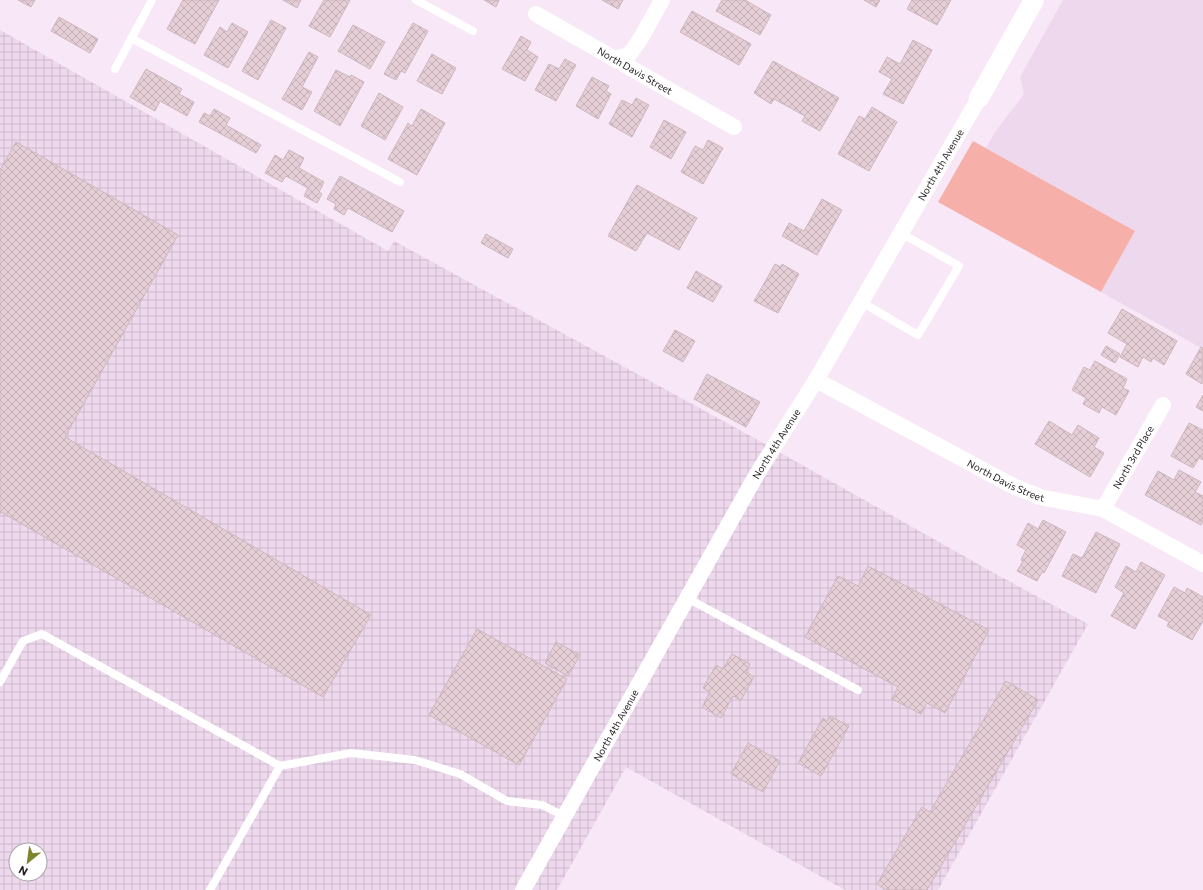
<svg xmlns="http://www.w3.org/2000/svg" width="1203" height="890" font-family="Commissioner,sans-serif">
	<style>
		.built { fill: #eed8ed }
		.industrial { fill: url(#industrial-grid); fill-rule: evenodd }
		.grass { fill: #f6b0a9 }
		.building { fill: url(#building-cross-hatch); stroke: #cdb6bd }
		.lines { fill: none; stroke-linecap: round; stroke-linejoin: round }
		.service { stroke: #fff; stroke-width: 8 }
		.minor { stroke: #fff; stroke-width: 16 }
		.tertiary { stroke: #fff; stroke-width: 20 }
		.labels { text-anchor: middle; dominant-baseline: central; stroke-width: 4; stroke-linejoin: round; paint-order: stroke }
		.street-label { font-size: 10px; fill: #231d22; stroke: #fff }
	</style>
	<defs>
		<pattern id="industrial-grid" width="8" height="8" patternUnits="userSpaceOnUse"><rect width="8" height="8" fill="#eed8ed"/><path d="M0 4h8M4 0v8" fill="none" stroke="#ccb9cb"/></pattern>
		<pattern id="building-cross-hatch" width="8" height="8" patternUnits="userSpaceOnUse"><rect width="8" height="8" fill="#e5ced5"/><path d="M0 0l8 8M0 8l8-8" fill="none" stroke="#c4b0b7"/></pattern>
	</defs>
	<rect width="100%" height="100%" fill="#f8e7f7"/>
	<path class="built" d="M1063,0H1203V349L1101,292L1135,231L986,148L995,132L1024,94L1020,77Z"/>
	<path class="industrial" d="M0,30L388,251L394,241L756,439L994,573L1088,624L938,890H845L626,767L557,890H0ZM16,850H40V874H16Z"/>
	<path class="grass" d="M973,141L1135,231L1101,292L938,202Z"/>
	<path class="building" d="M18,0H35L31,7Z
		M183,0H219L195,44L167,29Z
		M283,0H301L297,8Z
		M324,0H350L330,37L309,26Z
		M484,0H499L496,7Z
		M602,0H623L618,9Z
		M722,0H745L771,15L760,35L716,11Z
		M864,0H880L876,7Z
		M912,0H951L937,25L907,9Z
		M692,11L751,44L739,65L680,32Z
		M59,17L98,39L90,53L51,31Z
		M271,20L286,28L258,80L242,71Z
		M232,23L248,32L228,68L204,55L220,27L227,32Z
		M413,23L428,31L405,73L401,71L396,80L384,74Z
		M353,25L385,42L370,69L338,51Z
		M521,36L531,42L527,50L538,57L525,81L502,69Z
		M913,40L932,50L903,104L883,94L892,79L879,72L887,57L900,64Z
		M309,52L318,57L302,87L312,92L302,110L282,99Z
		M432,54L456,68L442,94L417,81Z
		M565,59L576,65L556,101L535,90L549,64L559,69Z
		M773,61L839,98L820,131L802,121L805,116L774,99L771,104L754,93Z
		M146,69L182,89L179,94L194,102L187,116L160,101L155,111L130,97Z
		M336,70L350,77L351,75L364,82L340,126L314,111Z
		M592,77L609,86L606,91L611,94L598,119L576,106Z
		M379,93L403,107L385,140L361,126Z
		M636,98L649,105L632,137L609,124L622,100L632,105Z
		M872,107L897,122L869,171L838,154L859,116L865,119Z
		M214,109L230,118L226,125L261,145L256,153L199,122L204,113L210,116Z
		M421,109L445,123L417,175L388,159L408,123L412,126Z
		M664,120L686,132L671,159L650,147Z
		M708,140L723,148L703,184L681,172L695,146L703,150Z
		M16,142L178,235L65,437L371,615L323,697L1,512L0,514V170Z
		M289,150L304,158L299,168L324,182L319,192L322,194L317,203L304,196L308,188L286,176L282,182L265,173L275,155L283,160Z
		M340,176L404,211L392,232L348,208L344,215L334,209L336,204L327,199Z
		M637,185L697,218L679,250L647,233L636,251L608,236Z
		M822,199L842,210L817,255L782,236L789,223L804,231Z
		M486,234L513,249L508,258L481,243Z
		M775,264L781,267L782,264L799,274L778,313L754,301Z
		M696,271L722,286L713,302L687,288Z
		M1122,309L1177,341L1164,365L1153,358L1151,362L1143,357L1138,367L1120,357L1127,344L1108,333Z
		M675,330L695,341L683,362L663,351Z
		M1106,346L1120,354L1115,363L1101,355Z
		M1201,347L1203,348L1202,384L1186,374Z
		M1095,361L1127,379L1123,388L1129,391L1116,415L1102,407L1099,413L1083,404L1086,398L1072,390L1084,367L1090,370Z
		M707,374L760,402L746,427L694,399Z
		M1203,395V411L1196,407Z
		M1049,421L1072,435L1078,425L1099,438L1094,447L1104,453L1090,477L1035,444Z
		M1189,423L1203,430V460L1199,458L1193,468L1171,456Z
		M1179,470L1201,482L1195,492L1203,496V521L1201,525L1145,495L1158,471L1174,480Z
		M1043,520L1066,532L1044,573L1042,572L1037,581L1017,571L1023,561L1021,560L1026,550L1017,545L1028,523L1038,529Z
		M1096,532L1120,544L1096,593L1062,576L1073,554L1082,558Z
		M1141,562L1165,575L1135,629L1111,616L1124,593L1115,587L1126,566L1136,572Z
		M868,566L989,630L945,713L927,703L921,714L892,699L898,687L805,637L838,576L858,586Z
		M1174,587L1185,593L1187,588L1203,597V621L1192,640L1167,626L1169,622L1158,616Z
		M477,629L567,679L519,765L429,715Z
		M556,642L580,655L568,676L545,663Z
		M732,654L750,664L746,672L754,677L741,700L733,696L721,718L702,707L710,692L703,688L716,665L723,669Z
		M1006,681L1038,700L927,890H886L877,884L922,807L930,812Z
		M830,716L849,726L821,776L798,763L823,718L827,721Z
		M748,743L780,761L763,792L731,774Z"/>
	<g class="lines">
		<path class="service" d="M416,0L473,31
			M131,38L400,182
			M115,69L152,0
			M861,302L918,335L959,266L901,233
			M687,598L858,690
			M0,682L23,641L42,634L280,766L210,890
			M280,766L351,753L415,760L460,774L507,801L542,805L564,816"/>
		<g class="minor">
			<path id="s1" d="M536,14L734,127"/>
			<path d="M615,59L629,55L641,38L662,0"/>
			<path id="s2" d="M816,380L1011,485L1040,497L1103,509L1203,564"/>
			<path id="s3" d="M1103,509L1163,405"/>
			<path id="s4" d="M523,890L757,474L816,380L979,98"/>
		</g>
		<path class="tertiary" d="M979,98L1034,0"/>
	</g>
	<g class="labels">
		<g class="street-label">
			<text stroke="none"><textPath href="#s1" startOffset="114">North Davis Street</textPath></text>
			<text stroke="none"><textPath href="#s4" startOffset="837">North 4th Avenue</textPath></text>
			<text stroke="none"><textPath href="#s4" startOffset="513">North 4th Avenue</textPath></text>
			<text stroke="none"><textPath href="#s3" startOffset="60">North 3rd Place</textPath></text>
			<text stroke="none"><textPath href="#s2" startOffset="215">North Davis Street</textPath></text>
			<text stroke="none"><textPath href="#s4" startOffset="189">North 4th Avenue</textPath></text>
		</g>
	</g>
	<g transform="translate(28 862) rotate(209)"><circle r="19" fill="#ffffff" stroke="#a7a5a7"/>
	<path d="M0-3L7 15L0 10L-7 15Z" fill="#7e832e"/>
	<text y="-6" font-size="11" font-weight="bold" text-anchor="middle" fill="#231d22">N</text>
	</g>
</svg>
